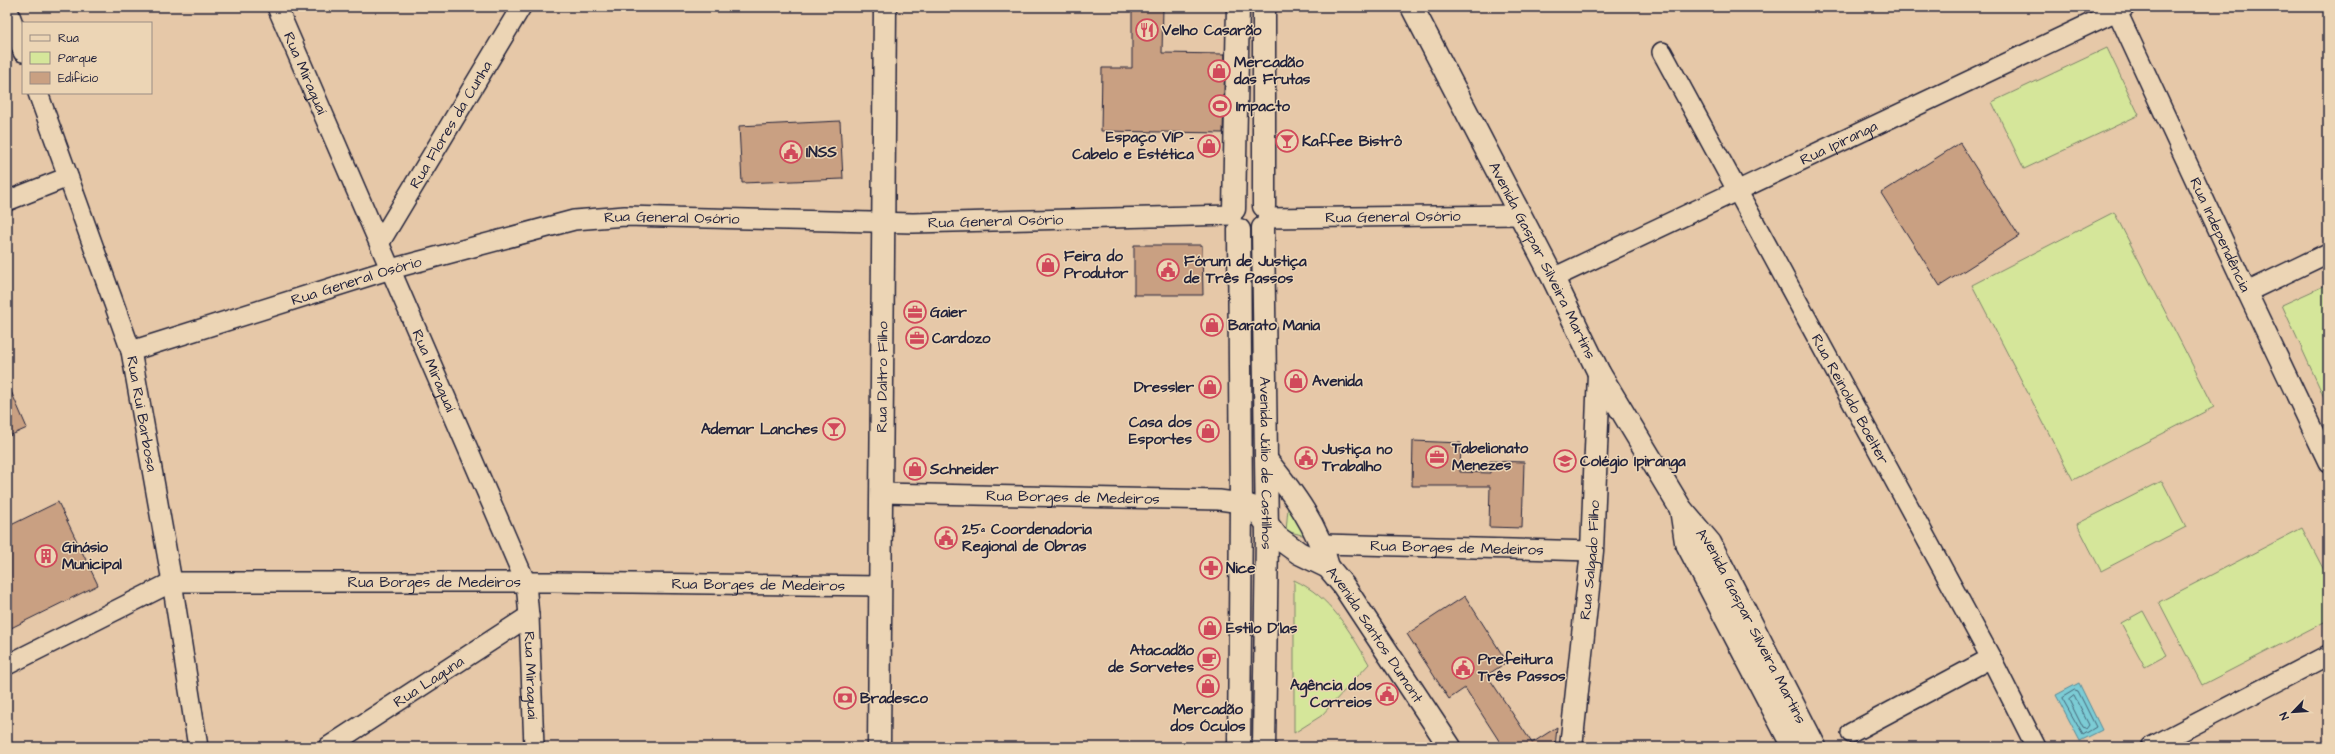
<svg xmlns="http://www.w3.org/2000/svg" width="2335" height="754" font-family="'Architects Daughter',sans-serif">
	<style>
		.green { fill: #d5e69a; stroke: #7c846a }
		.water { fill: #7bccd5; stroke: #578897 }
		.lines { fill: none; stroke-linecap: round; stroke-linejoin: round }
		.shore { stroke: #466679; stroke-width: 1 }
		.building { fill: #c9a082; stroke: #22223b }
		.minor-casing { stroke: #22223b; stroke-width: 22 }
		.tertiary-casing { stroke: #22223b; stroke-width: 25 }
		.secondary-casing { stroke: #22223b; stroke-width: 25 }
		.minor { stroke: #ecd5b5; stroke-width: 19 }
		.tertiary { stroke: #ecd5b5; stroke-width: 22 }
		.secondary { stroke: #ecd5b5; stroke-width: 22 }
		.labels { text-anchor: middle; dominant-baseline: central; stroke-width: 3; stroke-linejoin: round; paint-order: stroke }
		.poi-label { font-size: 15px; font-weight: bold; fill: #22223b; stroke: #ecd5b5; text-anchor: start }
		.street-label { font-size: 15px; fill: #22223b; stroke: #ecd5b5 }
	</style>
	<rect width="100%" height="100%" fill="#e6c8a8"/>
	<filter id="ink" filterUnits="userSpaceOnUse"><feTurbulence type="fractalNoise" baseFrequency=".025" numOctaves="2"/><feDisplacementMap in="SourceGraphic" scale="8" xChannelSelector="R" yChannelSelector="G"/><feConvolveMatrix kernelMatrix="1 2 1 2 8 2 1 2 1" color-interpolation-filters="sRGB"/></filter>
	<g filter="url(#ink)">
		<path class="green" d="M2107,48L2139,115L2024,169L1992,102Z
			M2114,212L2214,407L2073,480L1972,285Z
			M2328,284V406L2282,305Z
			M2162,481L2186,527L2101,571L2077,524Z
			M1288,508L1306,536L1286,531Z
			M2302,528L2328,578V620L2202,685L2159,602Z
			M1294,580C1331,597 1349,630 1369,664L1321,716L1294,733Z
			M2143,611L2167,655L2145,667L2121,623Z"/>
		<path class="water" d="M2079,683L2102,730L2080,741L2056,695Z"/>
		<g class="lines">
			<path class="shore" d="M2075,690L2078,691L2096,727L2083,735L2062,698Z
				M2074,696L2089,725L2086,729L2083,728L2069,700Z"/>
		</g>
		<path class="building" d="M1132,7H1163L1162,53L1225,54L1223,133L1101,131L1102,68H1132Z
			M840,121L843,179L742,183L739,126Z
			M1960,143L2019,236L1940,286L1881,193Z
			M1134,245H1202L1203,295H1134Z
			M7,382L27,428L7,437Z
			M1413,441L1461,443L1460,472L1490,473V461L1524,462L1522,528L1489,527L1490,486H1412Z
			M58,502L98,585L7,630V527Z
			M1465,596L1507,662L1487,675L1532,743L1557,727L1555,747H1503L1465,688L1449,699L1407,634Z"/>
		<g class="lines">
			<g class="minor-casing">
				<g id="minor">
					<path d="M7,7L23,52"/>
					<path id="s1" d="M277,7L526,583L529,616L534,747"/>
					<path id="s2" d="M2115,7L2247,292L2328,462"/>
					<path id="s3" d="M1662,52L1991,658L2036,747"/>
					<path id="s4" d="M38,93L131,351L172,582L198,747"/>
					<path d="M7,201L68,177"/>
					<path id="s5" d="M1267,218L1519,215"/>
					<path id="s6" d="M380,242L521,7"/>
					<path id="s7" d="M1553,278L2125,7"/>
					<path d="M2247,292L2328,253"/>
					<path id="s8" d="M131,351L391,269L574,220L625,216L913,223L1232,215"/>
					<path id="s9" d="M881,493L1219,500L1241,503"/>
					<path id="s10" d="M1323,544L1592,551"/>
					<path id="s11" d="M7,665L172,582H554L881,586"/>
					<path d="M1851,733L1991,658"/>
					<path id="s12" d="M328,747L529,616"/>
					<path d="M2151,747L2328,655"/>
				</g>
			</g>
			<g class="tertiary-casing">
				<g id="tertiary">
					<path id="s13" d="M1412,7L1553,278L1599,373L1681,509L1710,543L1815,747"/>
					<path d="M1267,461C1293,493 1318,526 1328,567"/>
					<path id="s14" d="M1241,503L1255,508L1277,537L1299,553L1328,567L1343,585L1450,747"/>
					<path d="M1681,509L1686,542L1793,747"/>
					<path id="s15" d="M879,747L885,7"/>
					<path id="s16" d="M1571,747L1592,551L1599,373"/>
				</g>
			</g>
			<g class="secondary-casing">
				<g id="secondary">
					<path d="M1264,206V7"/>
					<path d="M1234,209L1238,7"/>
					<path id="s17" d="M1263,228L1267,535L1264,747"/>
					<path d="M1239,747L1241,503L1239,230"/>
				</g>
			</g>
			<use href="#minor" class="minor"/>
			<use href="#tertiary" class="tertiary"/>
			<use href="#secondary" class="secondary"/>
		</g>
	</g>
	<defs>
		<g id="restaurant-ring" transform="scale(1.15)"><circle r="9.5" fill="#ecd5b5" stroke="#d1495b" stroke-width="1.5"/><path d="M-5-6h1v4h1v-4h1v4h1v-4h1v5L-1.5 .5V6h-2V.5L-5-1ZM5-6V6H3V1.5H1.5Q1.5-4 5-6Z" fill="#d1495b"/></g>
		<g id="shop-ring" transform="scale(1.15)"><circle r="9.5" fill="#ecd5b5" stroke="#d1495b" stroke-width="1.5"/><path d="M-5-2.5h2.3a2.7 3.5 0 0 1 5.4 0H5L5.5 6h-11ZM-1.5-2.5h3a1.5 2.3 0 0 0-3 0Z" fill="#d1495b"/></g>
		<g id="stadium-ring" transform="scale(1.15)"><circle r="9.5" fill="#ecd5b5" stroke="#d1495b" stroke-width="1.5"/><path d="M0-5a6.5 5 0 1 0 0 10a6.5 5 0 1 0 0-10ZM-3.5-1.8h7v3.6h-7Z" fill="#d1495b"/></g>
		<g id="bar-ring" transform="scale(1.15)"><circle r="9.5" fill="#ecd5b5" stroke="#d1495b" stroke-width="1.5"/><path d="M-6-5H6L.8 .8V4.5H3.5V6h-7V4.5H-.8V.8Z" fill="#d1495b"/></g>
		<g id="civic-ring" transform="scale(1.15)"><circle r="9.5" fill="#ecd5b5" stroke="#d1495b" stroke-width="1.5"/><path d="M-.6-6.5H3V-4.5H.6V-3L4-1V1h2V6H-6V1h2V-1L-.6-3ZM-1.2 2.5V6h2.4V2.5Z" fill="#d1495b"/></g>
		<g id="office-ring" transform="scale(1.15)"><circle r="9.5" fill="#ecd5b5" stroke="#d1495b" stroke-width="1.5"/><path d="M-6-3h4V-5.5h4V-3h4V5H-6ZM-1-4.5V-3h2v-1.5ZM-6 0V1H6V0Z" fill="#d1495b"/></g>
		<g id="school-ring" transform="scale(1.15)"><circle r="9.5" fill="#ecd5b5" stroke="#d1495b" stroke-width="1.5"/><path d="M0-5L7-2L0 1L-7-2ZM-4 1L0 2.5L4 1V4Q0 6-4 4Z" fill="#d1495b"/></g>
		<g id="building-ring" transform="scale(1.15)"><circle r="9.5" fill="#ecd5b5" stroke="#d1495b" stroke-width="1.5"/><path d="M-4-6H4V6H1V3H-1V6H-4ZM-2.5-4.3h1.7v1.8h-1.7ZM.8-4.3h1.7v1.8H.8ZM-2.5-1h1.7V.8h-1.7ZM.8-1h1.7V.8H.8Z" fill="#d1495b"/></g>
		<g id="pharmacy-ring" transform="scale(1.15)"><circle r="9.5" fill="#ecd5b5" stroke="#d1495b" stroke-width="1.5"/><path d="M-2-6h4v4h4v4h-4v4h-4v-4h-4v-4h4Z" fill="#d1495b"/></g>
		<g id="cafe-ring" transform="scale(1.15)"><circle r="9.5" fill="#ecd5b5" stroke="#d1495b" stroke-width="1.5"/><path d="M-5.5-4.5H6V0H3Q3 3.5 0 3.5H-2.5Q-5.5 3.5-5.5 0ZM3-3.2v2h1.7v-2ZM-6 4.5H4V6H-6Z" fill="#d1495b"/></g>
		<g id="bank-ring" transform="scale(1.15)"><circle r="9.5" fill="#ecd5b5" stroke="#d1495b" stroke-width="1.5"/><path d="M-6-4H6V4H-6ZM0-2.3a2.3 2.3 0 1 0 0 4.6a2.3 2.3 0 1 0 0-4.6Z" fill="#d1495b"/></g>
	</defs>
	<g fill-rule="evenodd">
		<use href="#restaurant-ring" x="1147" y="30"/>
		<use href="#shop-ring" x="1219" y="71"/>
		<use href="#stadium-ring" x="1220" y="106"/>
		<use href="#bar-ring" x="1287" y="141"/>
		<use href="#shop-ring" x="1209" y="146"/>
		<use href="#civic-ring" x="791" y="152"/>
		<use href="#shop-ring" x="1048" y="265"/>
		<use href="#civic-ring" x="1168" y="270"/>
		<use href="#office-ring" x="915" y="312"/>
		<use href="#shop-ring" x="1212" y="325"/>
		<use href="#office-ring" x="917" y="338"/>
		<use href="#shop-ring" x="1296" y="381"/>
		<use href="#shop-ring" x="1210" y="387"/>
		<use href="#bar-ring" x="834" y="429"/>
		<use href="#shop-ring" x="1208" y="431"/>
		<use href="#office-ring" x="1437" y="457"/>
		<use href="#civic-ring" x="1306" y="458"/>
		<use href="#school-ring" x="1565" y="461"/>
		<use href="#shop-ring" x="915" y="469"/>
		<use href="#civic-ring" x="946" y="538"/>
		<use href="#building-ring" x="46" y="556"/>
		<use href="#pharmacy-ring" x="1211" y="568"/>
		<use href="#shop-ring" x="1210" y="628"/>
		<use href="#cafe-ring" x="1209" y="659"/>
		<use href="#civic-ring" x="1463" y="668"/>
		<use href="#shop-ring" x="1208" y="686"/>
		<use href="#civic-ring" x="1387" y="694"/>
		<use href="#bank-ring" x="845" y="698"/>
	</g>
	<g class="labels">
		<g class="poi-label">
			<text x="1162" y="30">Velho Casarão</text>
			<text x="1234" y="62">Mercadão<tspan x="1234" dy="17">das Frutas</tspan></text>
			<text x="1236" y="106">Impacto</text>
			<text x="1194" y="137" text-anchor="end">Espaço VIP -<tspan x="1194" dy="17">Cabelo e Estética</tspan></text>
			<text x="1302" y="141">Kaffee Bistrô</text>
			<text x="806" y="152">INSS</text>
			<text x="1064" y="256">Feira do<tspan x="1064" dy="17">Produtor</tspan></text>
			<text x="1184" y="261">Fórum de Justiça<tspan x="1184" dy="17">de Três Passos</tspan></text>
			<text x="930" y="312">Gaier</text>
			<text x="1228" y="325">Barato Mania</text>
			<text x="932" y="338">Cardozo</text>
			<text x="1312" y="381">Avenida</text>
			<text x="1194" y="387" text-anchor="end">Dressler</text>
			<text x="1192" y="422" text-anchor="end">Casa dos<tspan x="1192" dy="17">Esportes</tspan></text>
			<text x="818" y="429" text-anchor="end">Ademar Lanches</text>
			<text x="1452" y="448">Tabelionato<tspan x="1452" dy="17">Menezes</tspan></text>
			<text x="1322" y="449">Justiça no<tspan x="1322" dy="17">Trabalho</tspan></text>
			<text x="1580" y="461">Colégio Ipiranga</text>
			<text x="930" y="469">Schneider</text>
			<text x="962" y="529">25ª Coordenadoria<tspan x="962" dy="17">Regional de Obras</tspan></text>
			<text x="62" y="547">Ginásio<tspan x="62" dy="17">Municipal</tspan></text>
			<text x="1226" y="568">Nice</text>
			<text x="1226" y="628">Estilo D'las</text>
			<text x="1194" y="650" text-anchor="end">Atacadão<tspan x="1194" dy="17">de Sorvetes</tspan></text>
			<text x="1478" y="659">Prefeitura<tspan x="1478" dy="17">Três Passos</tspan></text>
			<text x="1372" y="685" text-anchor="end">Agência dos<tspan x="1372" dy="17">Correios</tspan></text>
			<text x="860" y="698">Bradesco</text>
			<text x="1208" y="709" text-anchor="middle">Mercadão<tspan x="1208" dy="17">dos Óculos</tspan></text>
		</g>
		<g class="street-label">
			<text stroke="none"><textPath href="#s1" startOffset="72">Rua Miraguaí</textPath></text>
			<text stroke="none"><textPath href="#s6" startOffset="137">Rua Flores da Cunha</textPath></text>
			<text stroke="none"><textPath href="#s7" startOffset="316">Rua Ipiranga</textPath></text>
			<text stroke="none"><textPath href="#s5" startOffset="126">Rua General Osório</textPath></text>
			<text stroke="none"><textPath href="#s8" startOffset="560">Rua General Osório</textPath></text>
			<text stroke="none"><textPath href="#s8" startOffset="884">Rua General Osório</textPath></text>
			<text stroke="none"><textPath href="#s2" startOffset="251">Rua Independência</textPath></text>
			<text stroke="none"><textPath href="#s13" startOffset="285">Avenida Gaspar Silveira Martins</textPath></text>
			<text stroke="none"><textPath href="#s8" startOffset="236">Rua General Osório</textPath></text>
			<text stroke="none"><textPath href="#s1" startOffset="396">Rua Miraguaí</textPath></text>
			<text stroke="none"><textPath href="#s15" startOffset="370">Rua Daltro Filho</textPath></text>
			<text stroke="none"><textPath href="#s3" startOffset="395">Rua Reinoldo Boelter</textPath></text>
			<text stroke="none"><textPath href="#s4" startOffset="338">Rua Rui Barbosa</textPath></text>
			<text stroke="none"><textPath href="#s17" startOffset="235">Avenida Júlio de Castilhos</textPath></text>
			<text stroke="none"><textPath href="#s9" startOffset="192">Rua Borges de Medeiros</textPath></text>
			<text stroke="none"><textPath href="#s10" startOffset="134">Rua Borges de Medeiros</textPath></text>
			<text stroke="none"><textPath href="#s16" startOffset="188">Rua Salgado Filho</textPath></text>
			<text stroke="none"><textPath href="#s11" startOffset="447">Rua Borges de Medeiros</textPath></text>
			<text stroke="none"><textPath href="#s11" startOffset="771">Rua Borges de Medeiros</textPath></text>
			<text stroke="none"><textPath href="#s13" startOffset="707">Avenida Gaspar Silveira Martins</textPath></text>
			<text stroke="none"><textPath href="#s14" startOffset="193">Avenida Santos Dumont</textPath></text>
			<text stroke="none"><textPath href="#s1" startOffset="720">Rua Miraguaí</textPath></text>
			<text stroke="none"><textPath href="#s12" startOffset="120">Rua Laguna</textPath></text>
		</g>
	</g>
	<rect width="2335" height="754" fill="none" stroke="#ecd5b5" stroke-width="24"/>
	<rect x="12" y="12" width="2311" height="730" fill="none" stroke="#22223b" stroke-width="1.5" filter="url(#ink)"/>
	<rect x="22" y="22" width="130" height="72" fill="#ecd5b5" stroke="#9b8d84"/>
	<rect x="30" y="35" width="20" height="6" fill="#ecd5b5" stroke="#9b8d84"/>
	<text x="58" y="42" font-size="12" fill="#22223b">Rua</text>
	<rect x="30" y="52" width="20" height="12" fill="#d5e69a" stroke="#9b8d84"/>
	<text x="58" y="62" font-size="12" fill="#22223b">Parque</text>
	<rect x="30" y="72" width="20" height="12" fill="#c9a082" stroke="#9b8d84"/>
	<text x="58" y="82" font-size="12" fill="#22223b">Edifício</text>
	<g transform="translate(2293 712) rotate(245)" stroke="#ecd5b5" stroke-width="3" paint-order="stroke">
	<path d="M0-3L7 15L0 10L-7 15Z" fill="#22223b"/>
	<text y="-6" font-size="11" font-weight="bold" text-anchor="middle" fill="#22223b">N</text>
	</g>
</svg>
